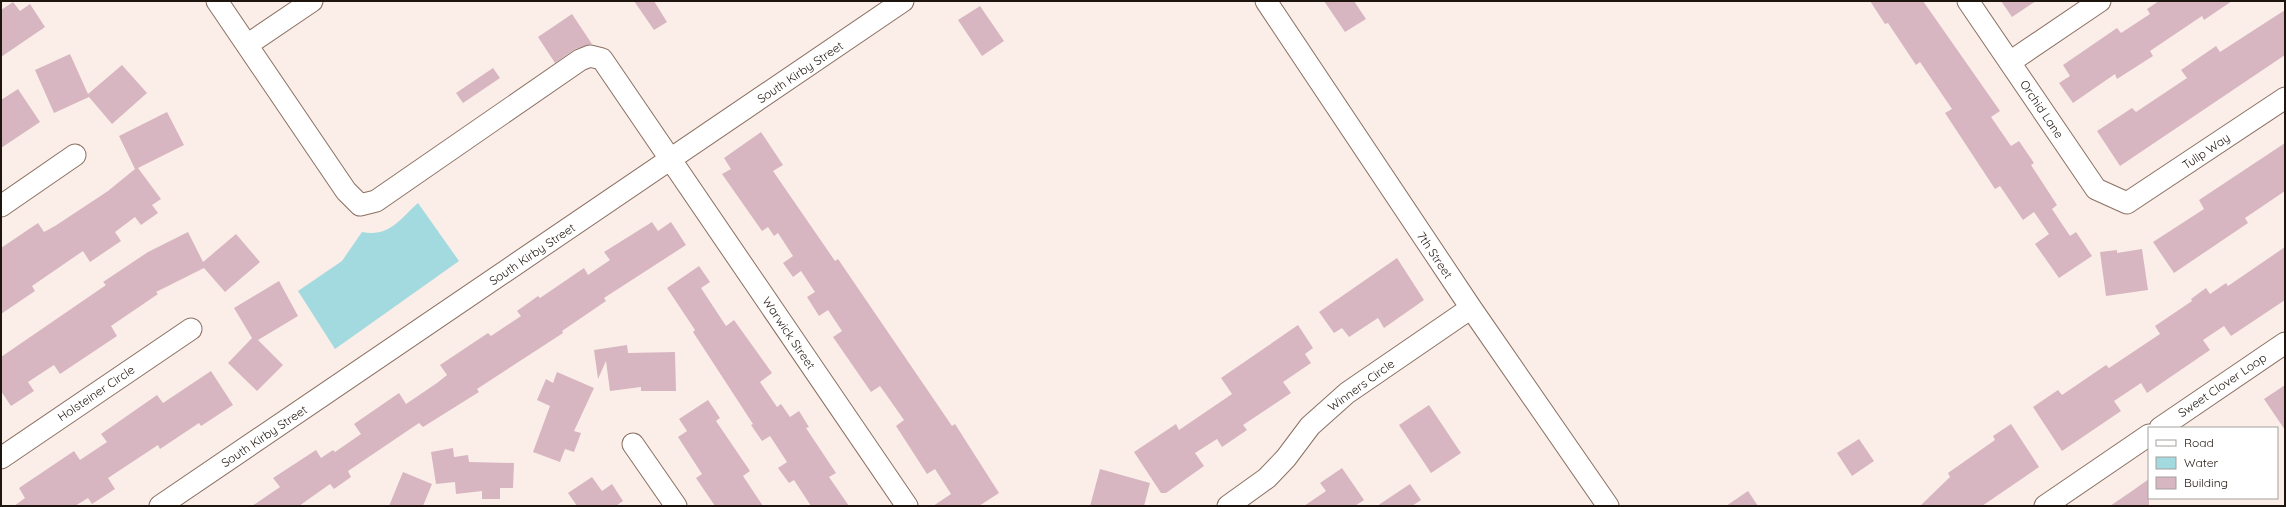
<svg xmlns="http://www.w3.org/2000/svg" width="2286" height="507" font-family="Quicksand,sans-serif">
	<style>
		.water { fill: #a2dadf }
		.building { fill: #d7b6c1 }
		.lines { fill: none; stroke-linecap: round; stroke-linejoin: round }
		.minor-casing { stroke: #8b7062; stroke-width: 23 }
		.minor { stroke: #fff; stroke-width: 21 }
		.labels { text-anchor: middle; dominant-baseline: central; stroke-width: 3.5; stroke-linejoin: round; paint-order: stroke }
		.street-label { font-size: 12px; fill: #1f150f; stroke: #fff }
	</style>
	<rect width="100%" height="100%" fill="#fbeee8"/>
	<path class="water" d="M418,203L459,261L335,349L298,291L342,261L362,232C390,237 399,220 418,203Z"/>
	<path class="building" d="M634,1H654L667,22L654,30Z
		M1324,1H1354L1366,19L1345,32Z
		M1870,1H1923L2000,111L1991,117L2011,146L2019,141L2034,163L2031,165L2057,205L2052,209L2070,236L2076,232L2092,256L2059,278L2035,244L2049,234L2034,212L2023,220L2000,186L1995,189L1945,113L1952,109L1920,62L1916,65L1888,23L1885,24Z
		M2001,1H2036L2012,17Z
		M2159,1H2232L2204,20L2202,16L2150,51L2153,56L2117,79L2115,74L2073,103L2059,83L2070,76L2063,65L2117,28L2121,33L2150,14L2147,9Z
		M13,2L20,11L30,4L45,27L1,57V10Z
		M980,6L1004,41L982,56L958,20Z
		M2285,10V55L2120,166L2097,131L2132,108L2136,112L2187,78L2181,70L2216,46L2220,52Z
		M572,14L592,44L575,49L555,63L538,37Z
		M70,54L88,94L122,65L147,93L112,124L89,97L54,113L35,70Z
		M493,68L500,78L463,103L456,93Z
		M18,89L40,122L1,148V100Z
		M167,112L184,145L138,168L161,199L152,205L158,213L141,225L135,217L115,232L121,241L90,262L83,251L32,286L35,291L1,314V248L38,223L44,232L55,226L108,191L135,169L119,136Z
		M761,132L783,165L773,171L835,261L838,259L952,426L955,424L999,493L979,506H933L951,494L935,469L927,474L896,426L904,420L880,386L871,392L833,337L842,331L828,310L819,316L807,297L815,292L801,271L793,277L783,263L793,256L778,233L774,236L768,227L762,231L722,174L731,169L724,158Z
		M2285,143V191L2245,218L2248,223L2174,273L2153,242L2204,209L2199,200Z
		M652,222L658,231L671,222L686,245L604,298L606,301L562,331L563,333L477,389L479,392L423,427L419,423L348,471L351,477L334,489L330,484L299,506H252L280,487L273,478L316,450L321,458L333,450L335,452L361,434L354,424L399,393L406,404L437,383L447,375L440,365L488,333L491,336L521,316L517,311L538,296L540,298L584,268L588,275L610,260L604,252Z
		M188,232L203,262L236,234L260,262L225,292L204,268L156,292L158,294L111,326L117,336L60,374L54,365L28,382L34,391L11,406L1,391V357L106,285L103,282L148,252Z
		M2285,247V300L2231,336L2224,326L2203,340L2210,350L2147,393L2141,383L2114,401L2121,411L2062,451L2033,407L2058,390L2062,395L2106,365L2109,368L2160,334L2155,326L2192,301L2191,299L2206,288L2210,294L2226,283L2228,286Z
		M2142,249L2148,290L2106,296L2100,252L2117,250V253Z
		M1397,258L1424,300L1384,328L1378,318L1349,337L1342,328L1334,333L1319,312Z
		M699,266L710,282L701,288L726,326L734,320L772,373L760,382L777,407L781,404L790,417L799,411L809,427L806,428L836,473L829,477L849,506H811L794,480L789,483L778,468L787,462L770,436L762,441L751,425L753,424L693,332L695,330L667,288Z
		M279,281L298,316L258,340L283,365L257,391L228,363L252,338L234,308Z
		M1298,325L1313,348L1305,354L1311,363L1283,382L1291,393L1243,425L1247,430L1222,447L1217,439L1195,453L1204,466L1166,493H1161L1134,452L1176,424L1179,430L1232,394L1221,378Z
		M627,345L628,353L675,352L676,391H641V387L610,391L606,361L598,379L594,350Z
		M211,371L233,405L201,426L199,423L160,449L158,445L108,478L115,489L92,504L88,498L75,506H14L25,498L19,488L74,451L80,460L107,442L101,434L157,395L163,403Z
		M557,372L594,388L574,431L581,433L574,452L565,449L560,462L533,452L550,406L537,400L546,379L553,383Z
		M2285,385V430L2264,399Z
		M708,400L720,418L716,421L750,471L743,476L763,506H715L696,478L702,474L678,437L687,431L679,419Z
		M1429,405L1461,453L1431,473L1399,425Z
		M2011,424L2039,467L1982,506H1920L1950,477L1948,473L1995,440L1993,436Z
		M1859,439L1874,461L1852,476L1837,453Z
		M453,448L454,457L468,455L469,462L514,463L513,488H500V499H482V491L456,494L455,482L436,484L431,452Z
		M1342,468L1364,500L1355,506H1304L1326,491L1320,483Z
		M1100,469L1150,483L1144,506H1090Z
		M403,472L432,484L423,506H389Z
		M592,477L602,491L612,484L623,501L616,506H577L568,493Z
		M2149,479V506H2110L2132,491Z
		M1410,484L1421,500L1412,506H1377Z
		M1748,491L1758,506H1726Z"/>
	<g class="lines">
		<g class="minor-casing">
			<path id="minor" d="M217,1L346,191L360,205L376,201L580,60L590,56L602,59L907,506
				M1266,1L1471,308L1608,506
				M1968,1L2096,189L2127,203L2285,98
				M247,45L312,1
				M2010,62L2100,1
				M1,206L75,155
				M2160,428L2285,343
				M633,444L676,506
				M1,458L191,329
				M160,506L903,1
				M1228,506L1267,478L1286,458L1310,426L1347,393L1471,308
				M2045,506L2149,435"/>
		</g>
		<use href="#minor" class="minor"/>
	</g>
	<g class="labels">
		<g class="street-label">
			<text transform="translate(800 72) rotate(-34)">South Kirby Street</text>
			<text transform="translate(2042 109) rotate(56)">Orchid Lane</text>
			<text transform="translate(2206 151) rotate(-34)">Tulip Way</text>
			<text transform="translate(532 254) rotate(-34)">South Kirby Street</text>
			<text transform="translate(1435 255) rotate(56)">7th Street</text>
			<text transform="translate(789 333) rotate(56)">Warwick Street</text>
			<text transform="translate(1361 385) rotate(-36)">Winners Circle</text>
			<text transform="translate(2222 385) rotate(-34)">Sweet Clover Loop</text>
			<text transform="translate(96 393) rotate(-34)">Holsteiner Circle</text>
			<text transform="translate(264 436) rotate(-34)">South Kirby Street</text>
		</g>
	</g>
	<rect width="2286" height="507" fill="none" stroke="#1f150f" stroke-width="4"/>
	<rect x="2148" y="427" width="130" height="72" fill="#ffffff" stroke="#a5a19f"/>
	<rect x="2156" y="440" width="20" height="6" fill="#ffffff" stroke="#a5a19f"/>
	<text x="2184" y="447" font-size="12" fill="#1f150f">Road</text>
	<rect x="2156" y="457" width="20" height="12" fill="#a2dadf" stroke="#a5a19f"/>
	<text x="2184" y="467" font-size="12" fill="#1f150f">Water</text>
	<rect x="2156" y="477" width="20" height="12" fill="#d7b6c1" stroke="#a5a19f"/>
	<text x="2184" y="487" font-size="12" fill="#1f150f">Building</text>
</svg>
